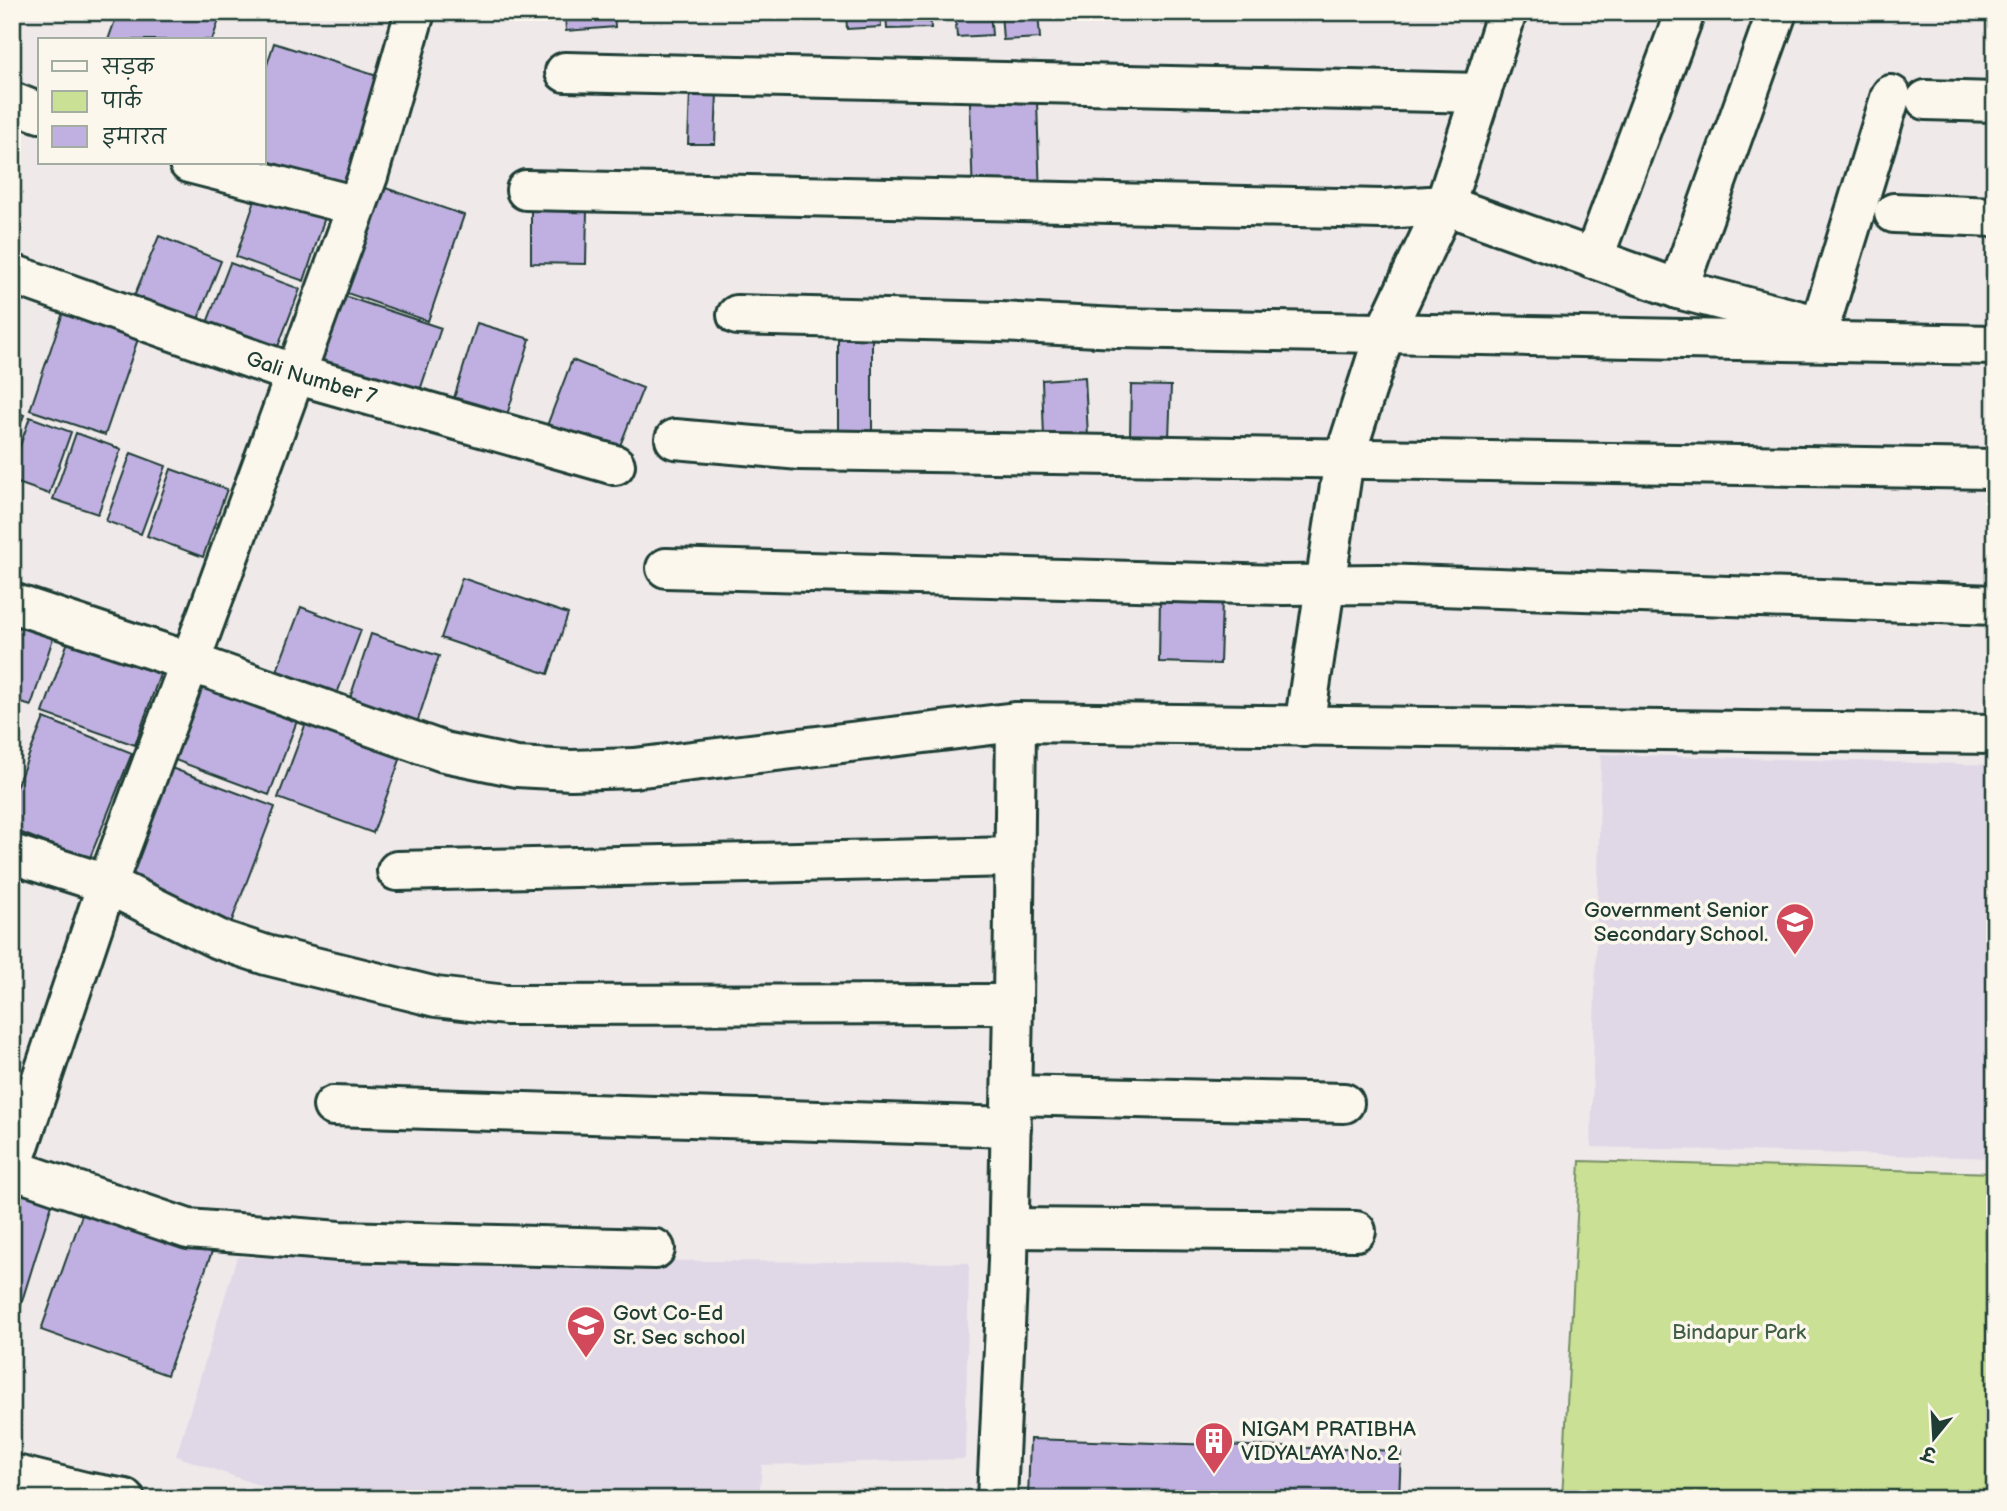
<svg xmlns="http://www.w3.org/2000/svg" width="2007" height="1511" font-family="'Balsamiq Sans','Playpen Sans Deva',sans-serif">
	<style>
		.built { fill: #e1d8e7 }
		.green { fill: #c9e095; stroke: #748e64; stroke-width: 2 }
		.building { fill: #c0b0e1; stroke: #1f3d34; stroke-width: 2 }
		.lines { fill: none; stroke-linecap: round; stroke-linejoin: round }
		.minor-casing { stroke: #1f3d34; stroke-width: 44 }
		.minor { stroke: #fbf7ec; stroke-width: 38 }
		.labels { text-anchor: middle; dominant-baseline: central; stroke-width: 7; stroke-linejoin: round; paint-order: stroke }
		.street-label { font-size: 21px; fill: #1f3d34; stroke: #fbf7ec }
		.poi-label { font-size: 21px; fill: #1f3d34; stroke: #fbf7ec; text-anchor: start }
		.park-label { font-size: 21px; fill: #415e47; stroke: #fbf7ec }
	</style>
	<rect width="100%" height="100%" fill="#efe9ea"/>
	<filter id="ink" filterUnits="userSpaceOnUse"><feTurbulence type="fractalNoise" baseFrequency=".0143" numOctaves="2"/><feDisplacementMap in="SourceGraphic" scale="14" xChannelSelector="R" yChannelSelector="G"/><feConvolveMatrix kernelMatrix="1 2 1 2 8 2 1 2 1" color-interpolation-filters="sRGB"/></filter>
	<g filter="url(#ink)">
		<path class="built" d="M1601,754L1995,765V1158L1591,1147Z
			M237,1257L969,1263L965,1459L762,1465L759,1499H298L176,1456Z"/>
		<path class="green" d="M1580,1161L1995,1173V1499H1562Z"/>
		<path class="building" d="M118,12H196L219,20L212,40H108Z
			M565,12H614L615,27L566,31Z
			M846,12H880L881,27L847,29Z
			M886,12H930L931,28L887,29Z
			M955,12H990L992,35L957,37Z
			M1001,12H1038L1040,38L1003,40Z
			M274,43L380,77L345,186L264,160V74Z
			M690,91L717,92L715,144H688Z
			M1037,101L1040,198L973,200L970,102Z
			M374,184L464,215L428,321L338,290Z
			M258,191L326,214L304,281L236,257Z
			M531,209H587L586,264L531,263Z
			M159,236L221,261L196,324L133,299Z
			M230,263L300,289L277,349L207,323Z
			M332,292L441,328L415,405L307,369Z
			M65,307L140,333L105,435L30,410Z
			M477,323L530,339L507,415L454,398Z
			M838,332H872V434H838Z
			M572,360L643,388L615,458L545,431Z
			M1085,377L1088,436L1044,438L1042,380Z
			M1131,385L1171,386L1169,438L1130,436Z
			M12,410L24,415L12,446Z
			M30,417L71,432L49,494L12,481V469Z
			M76,433L121,449L98,514L53,499Z
			M131,453L166,466L141,534L106,521Z
			M171,469L227,489L203,557L147,536Z
			M462,578L568,614L548,674L441,638Z
			M1160,598L1222,600L1220,664L1159,662Z
			M12,605L59,620L31,706L12,700Z
			M301,607L361,630L335,699L275,676Z
			M73,627L165,660L135,745L43,713Z
			M371,634L439,656L417,723L349,701Z
			M197,675L300,713L269,795L167,757Z
			M12,714L22,717L12,747Z
			M309,715L404,749L373,833L278,798Z
			M44,718L132,753L89,860L12,829V797Z
			M166,766L275,807L231,923L122,883Z
			M12,1177L56,1191L13,1330L12,1329Z
			M87,1201L214,1246L167,1375L41,1330Z
			M1030,1439L1401,1451L1399,1499H1028Z"/>
		<g class="lines">
			<g class="minor-casing">
				<g id="minor">
					<path d="M565,72L1481,93"/>
					<path d="M1926,100L1995,102"/>
					<path d="M12,102L40,113"/>
					<path d="M189,163L357,206"/>
					<path d="M526,190L1382,209L1445,205L1678,289L1820,326L1891,95"/>
					<path d="M1894,213L1995,217"/>
					<path d="M1593,259L1685,12"/>
					<path id="s1" d="M12,274L295,374L615,465"/>
					<path d="M1678,289L1777,12"/>
					<path d="M737,315L1000,322L1118,328L1995,345"/>
					<path d="M675,439L800,450L1995,469"/>
					<path d="M666,568L1283,585L1380,584L1995,605"/>
					<path d="M12,603L190,662L368,176L415,12"/>
					<path d="M1304,727L1344,459L1385,332L1445,205L1507,12"/>
					<path d="M12,854L107,884L12,1167"/>
					<path d="M397,871L1014,857"/>
					<path d="M1013,1004L506,1005L436,997L266,955L218,939L107,884L190,662L444,752L517,767L571,770L634,768L1016,722L1995,734"/>
					<path d="M1012,1095L1344,1103"/>
					<path d="M333,1106L1011,1127"/>
					<path d="M12,1169L188,1229L339,1241L655,1249"/>
					<path d="M1009,1228L1356,1231"/>
					<path d="M12,1474L85,1492L125,1499"/>
					<path d="M997,1499L1008,1261L1013,1004L1016,722"/>
				</g>
			</g>
			<use href="#minor" class="minor"/>
		</g>
	</g>
	<defs>
		<g id="school-pin" transform="scale(2.0125)"><path d="M0 17L-7.5 6A9.5 9.5 0 1 1 7.5 6Z" fill="#d1495b" stroke="#fbf7ec"/><path d="M0-5L7-2L0 1L-7-2ZM-4 1L0 2.5L4 1V4Q0 6-4 4Z" fill="#fff"/></g>
		<g id="building-pin" transform="scale(2.0125)"><path d="M0 17L-7.5 6A9.5 9.5 0 1 1 7.5 6Z" fill="#d1495b" stroke="#fbf7ec"/><path d="M-4-6H4V6H1V3H-1V6H-4ZM-2.5-4.3h1.7v1.8h-1.7ZM.8-4.3h1.7v1.8H.8ZM-2.5-1h1.7V.8h-1.7ZM.8-1h1.7V.8H.8Z" fill="#fff"/></g>
	</defs>
	<g fill-rule="evenodd">
		<use href="#school-pin" x="1795" y="922"/>
		<use href="#school-pin" x="586" y="1325"/>
		<use href="#building-pin" x="1214" y="1441"/>
	</g>
	<g class="labels">
		<g class="street-label">
			<text stroke="none"><textPath href="#s1" startOffset="317">Gali Number 7</textPath></text>
		</g>
		<g class="poi-label">
			<text x="1768" y="910" text-anchor="end">Government Senior<tspan x="1768" dy="24">Secondary School.</tspan></text>
			<text x="613" y="1313">Govt Co-Ed<tspan x="613" dy="24">Sr. Sec school</tspan></text>
			<text x="1241" y="1429">NIGAM PRATIBHA<tspan x="1241" dy="24">VIDYALAYA No. 2</tspan></text>
		</g>
		<g class="park-label">
			<text x="1739" y="1332">Bindapur Park</text>
		</g>
	</g>
	<rect width="2007" height="1511" fill="none" stroke="#fbf7ec" stroke-width="42"/>
	<rect x="21" y="21" width="1965" height="1469" fill="none" stroke="#1f3d34" stroke-width="2.5" filter="url(#ink)"/>
	<rect x="38" y="38" width="228" height="126" fill="#fbf7ec" stroke="#a3ada2" stroke-width="2"/>
	<rect x="52" y="61" width="35" height="10" fill="#fbf7ec" stroke="#a3ada2" stroke-width="2"/>
	<text x="102" y="74" font-size="21" fill="#1f3d34">सड़क</text>
	<rect x="52" y="91" width="35" height="21" fill="#c9e095" stroke="#a3ada2" stroke-width="2"/>
	<text x="102" y="108" font-size="21" fill="#1f3d34">पार्क</text>
	<rect x="52" y="126" width="35" height="21" fill="#c0b0e1" stroke="#a3ada2" stroke-width="2"/>
	<text x="102" y="144" font-size="21" fill="#1f3d34">इमारत</text>
	<g transform="translate(1934 1438) rotate(198)" stroke="#fbf7ec" stroke-width="5" paint-order="stroke">
	<path d="M0-5L12 26L0 18L-12 26Z" fill="#1f3d34"/>
	<text y="-10" font-size="19" font-weight="bold" text-anchor="middle" fill="#1f3d34">उ</text>
	</g>
</svg>
